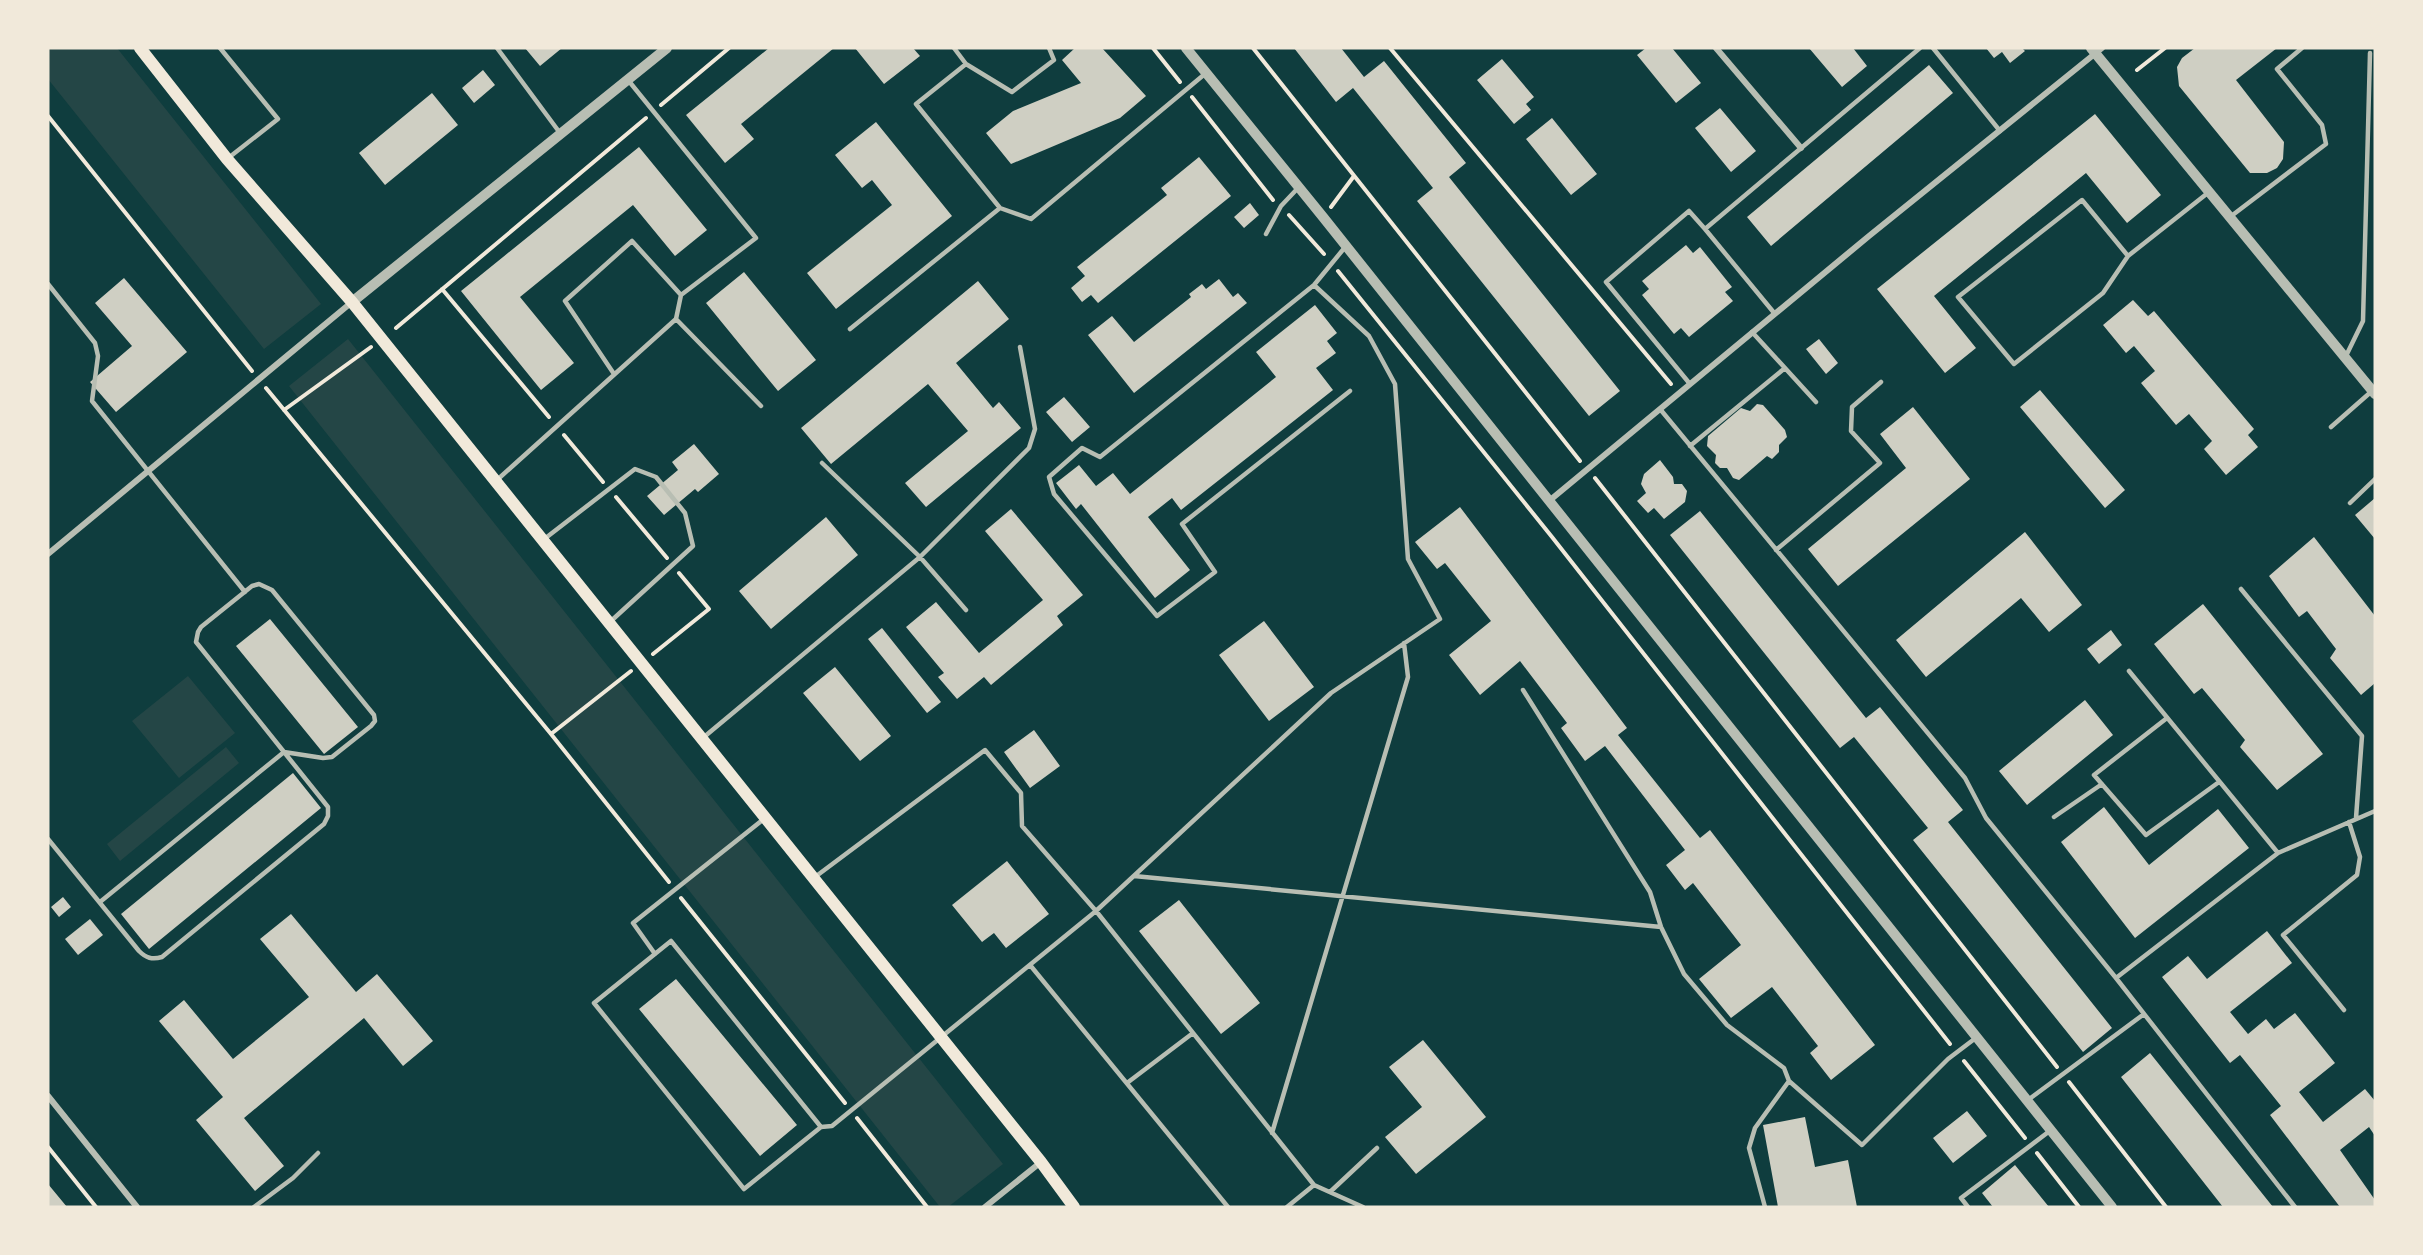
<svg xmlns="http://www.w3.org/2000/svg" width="2423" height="1255" font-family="Merriweather,serif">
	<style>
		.green { fill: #244646 }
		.building { fill: #cfcfc3 }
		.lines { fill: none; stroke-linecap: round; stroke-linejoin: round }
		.path { stroke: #f1e9da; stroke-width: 4 }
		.service { stroke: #b8beb3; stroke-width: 4.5 }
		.minor { stroke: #b8beb3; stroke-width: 6 }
		.tertiary { stroke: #b8beb3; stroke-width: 10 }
		.secondary { stroke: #f1e9da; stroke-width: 12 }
	</style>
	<rect width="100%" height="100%" fill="#0f3d3e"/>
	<path class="green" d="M48,48H117L321,304L264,349L48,79Z
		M348,339L1003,1164L948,1207H940L289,386Z
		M188,676L235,733L179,778L132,721Z
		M226,747L239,763L120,861L107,844Z"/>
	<path class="building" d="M525,48H562L540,66Z
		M769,48H834L741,124L754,139L725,163L686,115Z
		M855,48H913L920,56L884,84Z
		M1075,48H1102L1146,96L1120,118L1011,164L986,133L1013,111L1081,83L1062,60Z
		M1294,48H1341L1364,77L1384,61L1466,163L1449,177L1620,391L1589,416L1417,201L1433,188L1353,88L1336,102Z
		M1646,48H1672L1701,83L1676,103L1637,55Z
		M1809,48H1853L1867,66L1842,87Z
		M1986,48H2022L2025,51L2010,63L2002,52L1994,58Z
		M2195,48H2277L2236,80L2284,142L2283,159L2277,168L2267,173H2250L2179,86L2177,67L2182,58Z
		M1502,59L1534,97L1526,104L1531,110L1514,124L1477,80Z
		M1929,65L1953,93L1771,246L1747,217Z
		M483,70L495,85L474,103L462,88Z
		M432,93L458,125L385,185L359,153Z
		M1720,108L1756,151L1731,172L1695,128Z
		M2095,114L2161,195L2127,223L2086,173L1934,296L1976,348L1945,373L1877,289Z
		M1552,118L1597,174L1571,195L1526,139Z
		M876,122L952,216L836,309L807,273L892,205L872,180L862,188L835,155Z
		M639,147L707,230L675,256L633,205L520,297L574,363L541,390L461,291Z
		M1199,157L1231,196L1098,303L1091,295L1082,302L1071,288L1085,276L1077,267L1167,195L1161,188Z
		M1250,203L1259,215L1244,228L1234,217Z
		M1686,245L1693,253L1700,247L1732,287L1725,292L1733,301L1689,337L1681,328L1674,334L1642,295L1649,289L1642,281Z
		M744,272L816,360L778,391L706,303Z
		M124,278L187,352L116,412L90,382L132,346L95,303Z
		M1219,279L1233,297L1238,293L1247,303L1134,393L1088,335L1112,316L1134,342L1191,297L1189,294L1202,284L1206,289Z
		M978,281L1009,319L956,363L993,408L999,402L1021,428L926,507L905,483L968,431L928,384L831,464L801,428Z
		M2133,300L2148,316L2154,311L2254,429L2248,435L2258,447L2226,475L2204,449L2212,441L2189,414L2176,425L2141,383L2155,371L2134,346L2126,353L2103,325Z
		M1315,305L1337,333L1327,341L1336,353L1316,368L1333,390L1181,510L1172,498L1148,517L1190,570L1155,598L1081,504L1076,509L1056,483L1079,465L1096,486L1113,473L1130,494L1276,377L1256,352Z
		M1819,339L1838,363L1826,374L1806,349Z
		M2040,390L2125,490L2105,508L2020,407Z
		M1064,397L1090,427L1072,442L1046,412Z
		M1757,404L1763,405L1785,430L1787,437L1779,445V452L1772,459L1767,456L1739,480L1733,478L1727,468H1720L1715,463L1716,455L1707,446L1708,436L1741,408L1750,411Z
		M1913,407L1970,479L1838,586L1808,549L1906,468L1880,434Z
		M694,444L719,474L698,492L695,489L664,515L647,496L678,470L672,462Z
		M1660,460L1673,477L1674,484H1682L1687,491L1685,502L1664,519L1654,508L1648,513L1637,501L1646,493L1641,484L1644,474Z
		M2375,498V539L2355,515Z
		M1460,507L1627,728L1618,735L1700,838L1710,830L1875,1045L1831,1080L1810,1053L1818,1046L1772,987L1731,1018L1699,979L1741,945L1693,883L1685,890L1666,865L1685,850L1605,746L1585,761L1561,728L1567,723L1520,661L1480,695L1449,655L1491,621L1445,563L1437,569L1415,542Z
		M1011,509L1083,595L1057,616L1063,625L991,685L984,677L957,699L938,677L944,673L906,627L936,602L979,653L1043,600L985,531Z
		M1700,511L1866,718L1880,707L1963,810L1948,822L2112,1028L2083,1052L1913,840L1928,828L1854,737L1840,748L1670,535Z
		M826,517L858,555L771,629L739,591Z
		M2025,532L2082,605L2049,632L2021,598L1926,677L1896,640Z
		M2314,537L2375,616V683L2361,695L2330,658L2336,649L2307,611L2299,617L2269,576Z
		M2203,604L2323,754L2277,790L2240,747L2245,740L2202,688L2194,694L2154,644Z
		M270,619L358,727L324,754L236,646Z
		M1264,621L1314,687L1269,721L1219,655Z
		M882,628L941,702L927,713L868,639Z
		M2111,630L2122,645L2099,664L2087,649Z
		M835,667L891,736L860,761L803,693Z
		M2085,700L2113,735L2027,805L1999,771Z
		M1034,730L1060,766L1030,788L1004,752Z
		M293,773L321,808L149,949L121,914Z
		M2104,807L2149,865L2218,809L2249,848L2135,938L2061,842Z
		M1007,861L1049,914L1006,948L994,933L982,942L952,905Z
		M63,897L71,907L59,917L51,907Z
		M1179,900L1260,1003L1221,1034L1139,931Z
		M291,914L356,992L377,974L433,1041L403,1066L364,1018L244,1118L284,1166L255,1191L196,1120L223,1097L159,1021L184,1000L233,1059L309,997L260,939Z
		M90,919L103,935L78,955L65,939Z
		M2267,931L2292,963L2230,1012L2248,1034L2266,1019L2274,1029L2295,1013L2335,1063L2299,1092L2323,1122L2365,1089L2375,1101V1136L2369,1127L2340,1150L2375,1200V1207H2340L2270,1115L2281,1106L2240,1055L2230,1063L2162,977L2188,956L2207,979Z
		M676,979L797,1125L760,1156L639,1009Z
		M1423,1040L1486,1117L1416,1174L1385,1137L1422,1107L1389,1067Z
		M2150,1053L2273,1207H2223L2121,1077Z
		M1967,1111L1987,1136L1953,1163L1933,1138Z
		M1805,1117L1815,1167L1848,1160L1857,1207H1778L1763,1125Z
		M2015,1165L2049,1207H1993L1982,1193Z
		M48,1184L67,1207H48Z"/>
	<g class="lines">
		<path class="path" d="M1153,48L1180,82
			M1253,48L1580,461
			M1390,48L1671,384
			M2137,70L2165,48
			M1192,97L1273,200
			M661,105L729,48
			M48,116L252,371
			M1331,207L1354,176
			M1289,215L1324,254
			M1338,271L1552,537L1950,1044
			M442,289L549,417
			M396,328L646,118
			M266,388L551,734L669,882
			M284,410L371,347
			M564,435L603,482
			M1595,478L2057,1067
			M616,497L667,558
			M653,654L709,609L679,573
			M551,734L631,671
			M681,898L845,1103
			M1964,1061L2025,1138
			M2069,1082L2166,1207
			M857,1118L927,1207
			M48,1147L96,1207
			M2037,1153L2079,1207"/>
		<path class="service" d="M220,48L278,119L227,159
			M497,48L560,133
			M954,48L966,64L916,104L1000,208L1031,219L1206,73
			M1933,48L2000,131
			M966,64L1012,92L1054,60L1049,48
			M2230,217L2326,144L2322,125L2277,69L2302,48
			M1266,234L1281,206L1298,188
			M1346,246L1314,285L1100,457L1082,448L1049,477L1054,494L1157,616L1215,572L1182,524L1350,391
			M2128,256L2103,293L2014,364L1958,297L2082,200L2128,256L2209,192
			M48,284L95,343L98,356L92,401L245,592
			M1775,314L1705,229L1920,48
			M676,319L761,406
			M850,329L1000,208
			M1752,332L1816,402
			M2345,358L2363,321L2370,53
			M614,374L565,301L632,241L681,295
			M1690,384L1606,282L1689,211L1705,229
			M1660,409L1965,778L1986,818L2116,978
			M2331,427L2372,391
			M1690,446L1785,368
			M822,463L920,557L966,610
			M497,480L676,319L681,295L756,238L628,80
			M2350,503L2375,479
			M543,540L635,469L656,477L685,513L693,546L611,621
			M1776,550L1880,463L1851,431L1852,407L1881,382
			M259,584L272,590L374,715L375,721L371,726L332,757L323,758L284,752L196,642L198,632L201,627L252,586Z
			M2241,589L2362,736L2356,818
			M2129,671L2278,853
			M1523,690L1650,892L1661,927L1684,974L1727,1025L1784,1068L1789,1081L1755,1128L1749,1148L1765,1207
			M2167,718L2094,775L2146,835L2219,782
			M704,737L920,557L1029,448L1035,429L1020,347
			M2054,817L2102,784
			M48,839L139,951C146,958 152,960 162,957L324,824L328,816V807L284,752L100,902
			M1134,876L1661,927
			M815,877L985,750L1021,793L1022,826L1096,911L1331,693L1440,619L1408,559L1395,384L1369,336L1314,285
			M671,941L821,1127L744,1189L594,1003Z
			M655,954L633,923L765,818
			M1030,965L1228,1207
			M2344,1010L2283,935L2357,875L2360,857L2349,822
			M1789,1081L1862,1145L1948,1059L1977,1037
			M1127,1083L1193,1033
			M2028,1100L2144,1014
			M821,1127L832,1126L1096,911L1314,1185L1363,1207
			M1272,1133L1408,677L1404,643
			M1330,1192L1377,1148
			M254,1207L293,1178L318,1153
			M1287,1207L1314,1185
			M1968,1207L1961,1198L2051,1130
			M2295,1207L2116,978L2278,853L2375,811"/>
		<path class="minor" d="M1716,48L1801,148
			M1549,501L1869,236L2102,48
			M48,554L352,302
			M48,1096L137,1207
			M985,1207L1041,1162"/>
		<path class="tertiary" d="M1186,48L1323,217L2112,1207
			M2091,48L2375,394
			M352,302L667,48"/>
		<path class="secondary" d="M140,48L227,159L352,302L1041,1162L1074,1207"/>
	</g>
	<rect width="2423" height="1255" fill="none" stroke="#f1e9da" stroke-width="99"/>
</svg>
